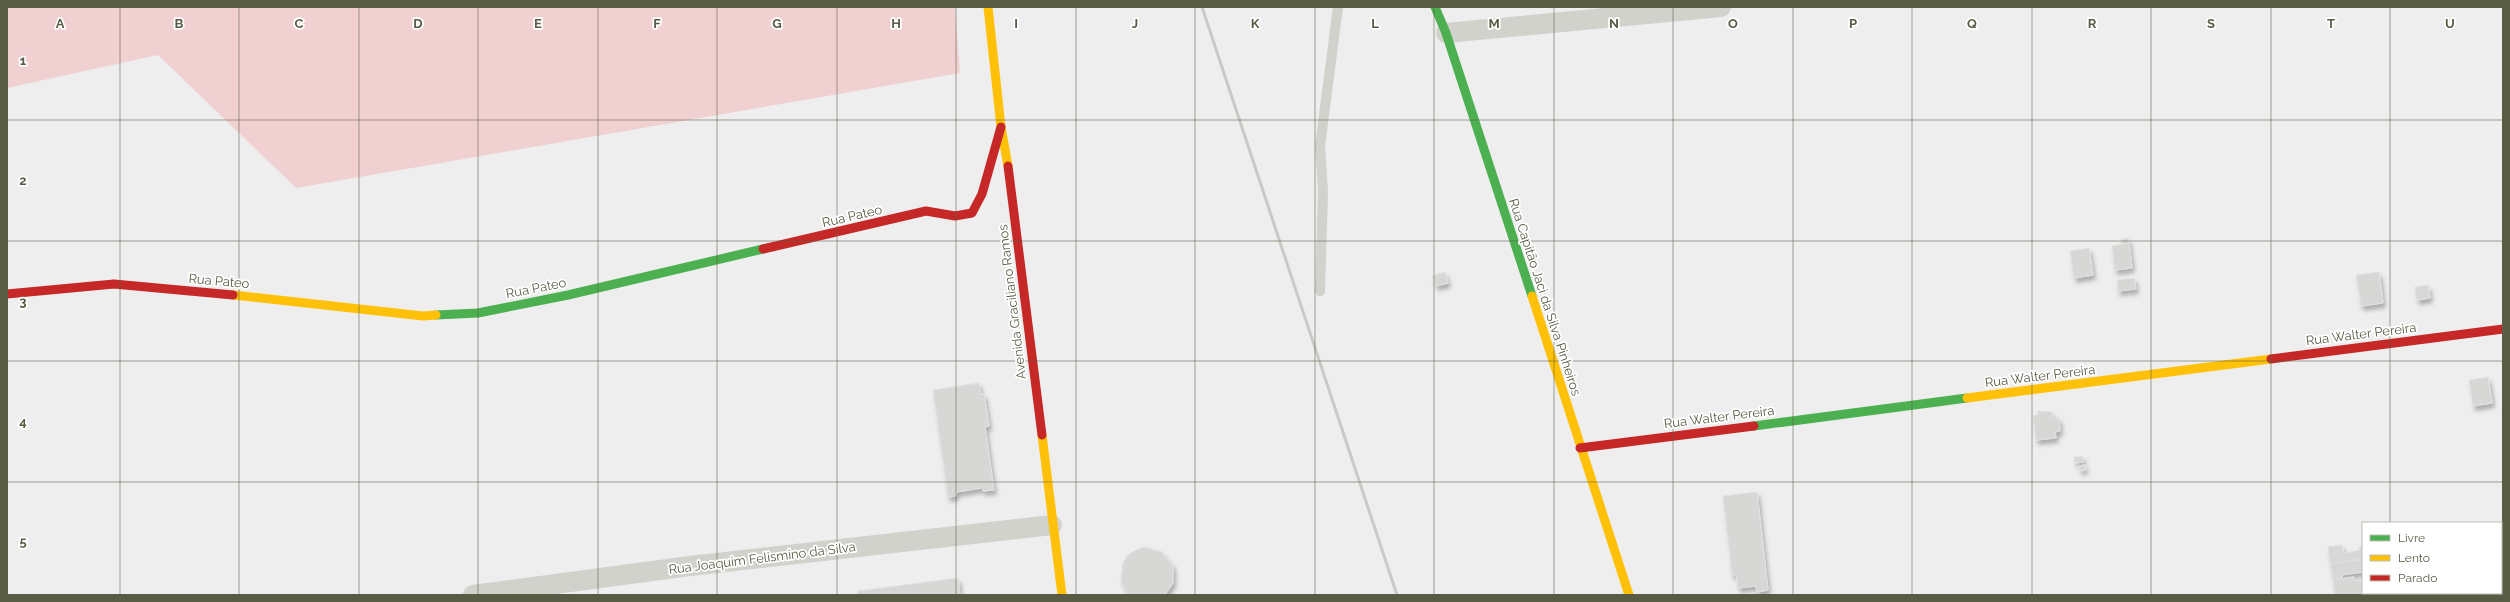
<svg xmlns="http://www.w3.org/2000/svg" width="2510" height="602" font-family="Raleway,sans-serif">
	<style>
		.green { fill: #f0d0d1 }
		.building { fill: #d7d8d6; stroke: #e0e1e0; filter: url(#shadow) }
		.lines { fill: none; stroke-linecap: round; stroke-linejoin: round }
		.lane { stroke: #d1d2cc; stroke-width: 10 }
		.street { stroke: #d1d2cc; stroke-width: 20 }
		.fast { stroke: #4caf50; stroke-width: 9 }
		.slow { stroke: #ffc107; stroke-width: 9 }
		.jam { stroke: #c62828; stroke-width: 9 }
		.rail { stroke: #c9cac5; stroke-width: 3 }
		.grid { fill: none; stroke: #595c44; stroke-width: 1; stroke-opacity: 0.55 }
		.labels { text-anchor: middle; dominant-baseline: central; stroke-width: 3.5; stroke-linejoin: round; paint-order: stroke }
		.street-label { font-size: 13px; fill: #595c44; stroke: #fff }
		.grid-label { font-size: 13px; text-anchor: middle; font-weight: bold; fill: #595c44; stroke: #fff; stroke-width: 3.5; stroke-linejoin: round; paint-order: stroke }
	</style>
	<defs>
		<filter id="shadow"><feDropShadow dx="2.5" dy="4.5" stdDeviation="2" flood-color="#0004"/></filter>
	</defs>
	<rect width="100%" height="100%" fill="#eeeeef"/>
	<path class="green" d="M7,7H955L960,73L296,188L158,55L7,88Z"/>
	<path class="building" d="M2128,238L2129,243L2122,244L2121,239Z
		M2129,243L2132,268L2115,270L2112,246Z
		M2089,248L2093,275L2074,278L2070,251Z
		M1445,272L1448,283L1436,286L1432,276Z
		M2379,272L2383,303L2361,306L2356,275Z
		M2134,278L2136,289L2118,291L2117,280Z
		M2428,285L2430,298L2417,300L2415,287Z
		M2488,377L2492,403L2473,406L2469,380Z
		M979,383L980,394H984L989,426L985,427L994,490L983,491L982,488L956,492V496L948,497L933,390Z
		M2038,411L2052,412V419L2059,418L2060,431L2055,432L2056,438L2036,440L2033,416L2038,415Z
		M2083,456V462L2075,463L2074,457Z
		M2085,465V470H2079V466Z
		M1757,492L1768,590L1757,592L1756,586L1738,588L1736,574L1732,575L1723,496Z
		M2342,545L2343,553L2360,550L2359,547H2363V559L2330,564L2328,547Z
		M1145,547L1162,552L1173,566V583L1165,595H1130L1121,581L1123,563L1128,555L1136,550Z
		M2363,559V572L2342,575V578L2333,580L2330,564Z
		M2354,577V581L2363,580V593L2395,594L2335,595L2333,580Z
		M958,578L960,595H858V591Z
		M2408,593L2409,595H2393L2406,593Z"/>
	<g class="lines">
		<path class="lane" d="M1320,291L1323,191L1320,146L1338,7"/>
		<path class="street" d="M1446,33L1721,7
			M473,595L690,566L1052,525"/>
		<path class="fast" d="M1435,7L1446,33L1532,296
			M436,315L478,313L568,295L763,249
			M1754,426L1967,398"/>
		<path class="slow" d="M988,7L1001,127L1008,166
			M233,295L423,316L436,315
			M1532,296L1629,595
			M1967,398L2271,359
			M1042,435L1062,595"/>
		<path class="jam" d="M1008,166L1042,435
			M763,249L926,211L955,216L972,213L982,194L1001,127
			M7,294L114,284L233,295
			M2271,359L2503,329
			M1580,448L1754,426"/>
		<path class="rail" d="M1202,7L1397,595"/>
	</g>
	<path class="grid" d="M120,7V595M239,7V595M359,7V595M478,7V595M598,7V595M717,7V595M837,7V595M956,7V595M1076,7V595M1195,7V595M1315,7V595M1434,7V595M1554,7V595M1673,7V595M1793,7V595M1912,7V595M2032,7V595M2151,7V595M2271,7V595M2390,7V523M7,120H2503M7,241H2503M7,361H2503M7,482H2503M2390,593V595"/>
	<g class="labels">
		<g class="street-label">
			<text transform="translate(852 216) rotate(-13)">Rua Pateo</text>
			<text transform="translate(219 281) rotate(5)">Rua Pateo</text>
			<text transform="translate(536 288) rotate(-11)">Rua Pateo</text>
			<text transform="translate(1545 297) rotate(72)">Rua Capitão Jaci da Silva Pinheiros</text>
			<text transform="translate(1012 302) rotate(-97)">Avenida Graciliano Ramos</text>
			<text transform="translate(2361 334) rotate(-7)">Rua Walter Pereira</text>
			<text transform="translate(2040 376) rotate(-7)">Rua Walter Pereira</text>
			<text transform="translate(1719 417) rotate(-7)">Rua Walter Pereira</text>
			<text transform="translate(762 558) rotate(-7)">Rua Joaquim Felismino da Silva</text>
		</g>
	</g>
	<g class="grid-label">
		<text x="60" y="28">A</text>
		<text x="179" y="28">B</text>
		<text x="299" y="28">C</text>
		<text x="418" y="28">D</text>
		<text x="538" y="28">E</text>
		<text x="657" y="28">F</text>
		<text x="777" y="28">G</text>
		<text x="896" y="28">H</text>
		<text x="1016" y="28">I</text>
		<text x="1135" y="28">J</text>
		<text x="1255" y="28">K</text>
		<text x="1375" y="28">L</text>
		<text x="1494" y="28">M</text>
		<text x="1614" y="28">N</text>
		<text x="1733" y="28">O</text>
		<text x="1853" y="28">P</text>
		<text x="1972" y="28">Q</text>
		<text x="2092" y="28">R</text>
		<text x="2211" y="28">S</text>
		<text x="2331" y="28">T</text>
		<text x="2450" y="28">U</text>
		<text x="23" y="65">1</text>
		<text x="23" y="185">2</text>
		<text x="23" y="306">3</text>
		<text x="23" y="426">4</text>
		<text x="23" y="546">5</text>
	</g>
	<rect width="2510" height="602" fill="none" stroke="#595c44" stroke-width="16"/>
	<rect x="2362" y="522" width="140" height="72" fill="#ffffff" stroke="#bdbeb4"/>
	<rect x="2370" y="535" width="20" height="6" fill="#4caf50" stroke="#bdbeb4"/>
	<text x="2398" y="542" font-size="12" fill="#595c44">Livre</text>
	<rect x="2370" y="555" width="20" height="6" fill="#ffc107" stroke="#bdbeb4"/>
	<text x="2398" y="562" font-size="12" fill="#595c44">Lento</text>
	<rect x="2370" y="575" width="20" height="6" fill="#c62828" stroke="#bdbeb4"/>
	<text x="2398" y="582" font-size="12" fill="#595c44">Parado</text>
</svg>
